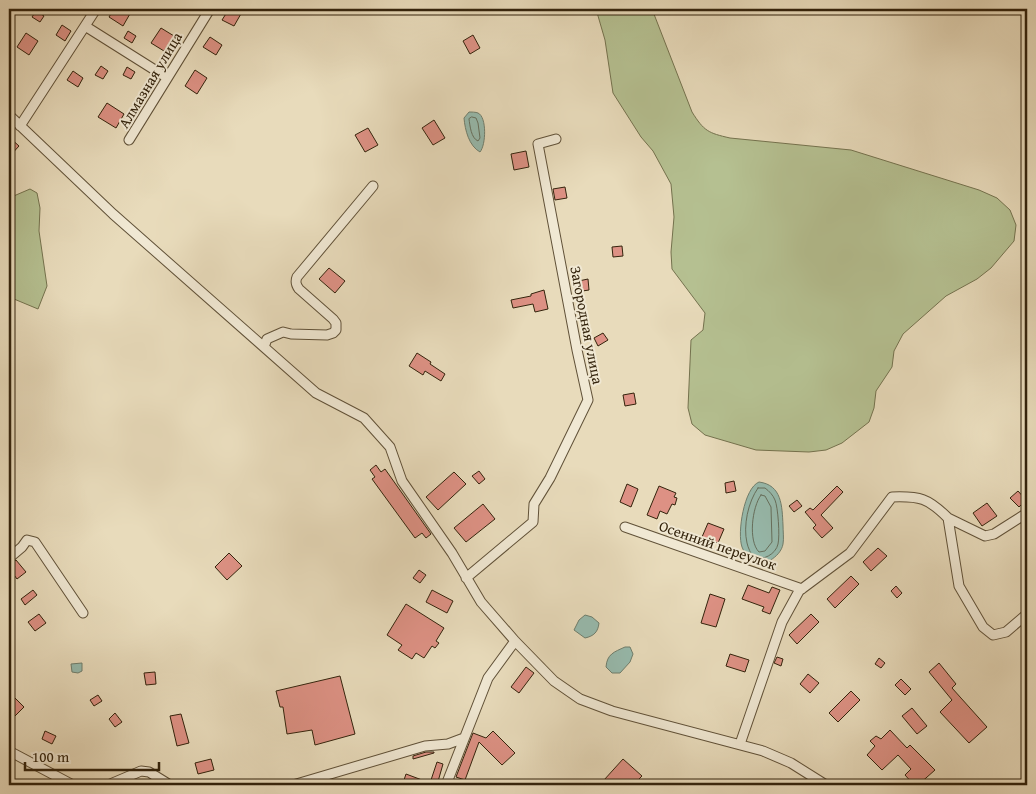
<svg xmlns="http://www.w3.org/2000/svg" width="1036" height="794" font-family="'Gentium Book Plus',serif">
	<style>
		.green { fill: #b5c091; stroke: #74724e }
		.water { fill: #97bbae; stroke: #6f7e6d }
		.lines { fill: none; stroke-linecap: round; stroke-linejoin: round }
		.shore { stroke: #656f5d; stroke-width: 1 }
		.building { fill: #dd9184; stroke: #33230c }
		.street-casing { stroke: #605138; stroke-width: 11 }
		.street { stroke: #f0e8d3; stroke-width: 9 }
		.labels { text-anchor: middle; dominant-baseline: central; stroke-width: 4; stroke-linejoin: round; paint-order: stroke }
		.street-label { font-size: 15px; fill: #33230c; stroke: #f0e8d3 }
	</style>
	<rect width="100%" height="100%" fill="#e8dbbb"/>
	<filter id="stains"><feTurbulence type="fractalNoise" baseFrequency=".004" numOctaves="4"/><feColorMatrix values="0 0 0 0 .2 0 0 0 0 .09 0 0 0 0 .02 0 0 0 .5 -.17"/></filter>
	<radialGradient id="worn" r=".72"><stop offset=".6" stop-color="#630" stop-opacity="0"/><stop offset="1" stop-color="#630" stop-opacity=".3"/></radialGradient>
	<path class="green" d="M596,9H652L692,112C704,131 708,133 730,138L851,150L979,190L997,198L1010,210L1016,225L1014,241L991,268L977,279L946,296L903,334L894,351L892,367L876,391L874,408L869,422L842,443L826,450L809,452L756,450L705,435L692,424L688,408L691,340L703,330L705,313L672,269L671,252L674,217L671,184L653,151L641,137L613,93L605,40Z
		M30,189L37,193L40,208L39,231L47,286L38,309L14,299L9,294V198Z"/>
	<path class="water" d="M469,112C471,112 476,112 478,113C487,117 486,145 480,152C469,146 465,130 464,118Z
		M759,482C782,485 782,506 783,525C783,531 784,539 783,544C781,557 761,569 750,561C747,557 744,552 742,547C737,533 744,488 759,482Z
		M585,615L592,617L599,623C598,632 594,636 585,638L574,630L579,620Z
		M625,647H630L633,654L630,662L620,673H612L606,667C607,654 614,652 625,647Z
		M82,663V671L78,673L72,672L71,664Z"/>
	<g class="lines">
		<path class="shore" d="M472,117L476,118L478,123L480,138L478,141C471,138 470,126 469,119Z
			M758,488H765C769,491 773,495 775,500C778,507 780,536 778,544C776,554 763,561 753,558C751,553 748,548 747,543C743,526 748,502 758,488Z
			M761,495L765,496L771,507L772,542L765,551L759,552C748,541 752,507 761,495Z"/>
	</g>
	<path class="building" d="M114,9H125L131,12L123,26L109,17Z
		M229,9H236L242,12L234,26L222,20Z
		M36,11L44,16L40,22L32,17Z
		M62,25L71,31L65,41L56,35Z
		M161,28L174,36L164,51L151,43Z
		M128,31L136,36L132,43L124,38Z
		M26,33L38,41L29,55L17,47Z
		M473,35L480,48L470,54L463,41Z
		M210,37L222,45L216,55L203,47Z
		M101,66L108,71L103,79L95,75Z
		M127,67L135,72L131,79L123,75Z
		M195,70L207,78L197,94L185,86Z
		M73,71L83,78L78,87L67,80Z
		M107,103L124,114L116,128L98,117Z
		M434,120L445,138L433,145L422,128Z
		M368,128L378,145L365,152L355,135Z
		M9,137L19,146L9,157Z
		M526,151L529,167L514,170L511,154Z
		M565,187L567,198L555,200L553,189Z
		M622,246L623,256L613,257L612,247Z
		M329,268L345,281L335,293L319,279Z
		M588,279L589,290L576,292L574,282Z
		M544,290L548,309L535,312L533,304L513,308L511,300L531,296V294Z
		M603,333L608,340L598,346L594,338Z
		M417,353L431,362L430,364L445,374L441,381L425,371L423,375L409,366Z
		M634,393L636,404L625,406L623,395Z
		M376,465L381,472L385,469L431,534L426,538L422,533L415,538L372,479L375,477L370,470Z
		M479,471L485,479L479,484L472,476Z
		M454,472L466,484L438,510L426,497Z
		M734,481L736,491L726,493L725,483Z
		M627,484L638,489L631,507L620,502Z
		M659,486L676,493L674,497L677,498L675,505L672,504L667,514L660,511L657,519L647,515Z
		M837,486L843,492L821,515L833,528L822,538L813,528L816,525L805,512L810,508L813,510Z
		M1018,491L1026,500L1019,507L1010,498Z
		M797,500L802,506L794,512L789,506Z
		M987,503L997,516L982,526L973,513Z
		M483,504L495,519L466,542L454,528Z
		M708,523L724,529L718,543L702,537Z
		M878,548L887,556L871,571L863,562Z
		M229,553L242,566L227,580L215,567Z
		M16,560L26,572L17,579L9,568V565Z
		M419,570L426,575L420,583L413,578Z
		M851,576L859,584L835,608L827,599Z
		M748,585L769,593L772,587L780,590L770,614L762,611L764,607L742,599Z
		M896,586L902,593L897,598L891,591Z
		M33,590L37,595L25,605L21,599Z
		M432,590L453,601L447,613L426,602Z
		M710,594L725,599L716,627L701,623Z
		M406,604L444,628L436,641L439,643L435,648L432,646L424,658L416,653L412,659L398,650L402,645L387,635Z
		M39,614L46,623L35,631L28,622Z
		M811,614L819,622L797,644L789,635Z
		M730,654L749,660L745,672L726,666Z
		M777,657L783,659L781,666L774,663Z
		M879,658L885,663L881,668L875,664Z
		M939,663L956,684L952,688L987,727L969,743L940,712L952,700L929,672Z
		M526,667L534,673L519,693L511,687Z
		M155,672L156,684L146,685L144,673Z
		M808,674L819,683L810,693L800,684Z
		M340,676L355,734L315,745L312,730L287,734L283,707H280L276,691Z
		M901,679L911,689L905,695L895,685Z
		M851,691L860,700L838,722L829,713Z
		M98,695L102,701L94,706L90,700Z
		M14,697L24,707L9,722V703Z
		M912,708L927,726L917,734L902,716Z
		M115,713L122,722L115,727L109,719Z
		M181,714L189,743L177,746L170,716Z
		M890,730L907,748L910,745L935,770L918,785H914L905,775L911,769L898,755L882,770L867,755L875,746L870,741L876,736L881,739Z
		M45,731L56,736L52,744L42,739Z
		M493,731L515,753L502,765L479,742L465,780L456,777L473,733L486,738Z
		M426,752H434V753L413,759V756Z
		M211,759L214,770L198,774L195,763Z
		M623,759L642,776L633,785H610L604,780Z
		M437,762L443,764L437,785H410L403,783L406,774L430,783Z"/>
	<g class="lines">
		<g class="street-casing">
			<path id="street" d="M85,26L166,77
				M9,115L113,214L316,393L364,418L390,447L402,481L452,553L481,602L515,641L554,681L580,699L612,711L763,751L791,763L826,785
				M20,126L96,9
				M129,140L210,9
				M264,347L267,339L283,332L291,334L327,335L333,333L336,330V323L333,319L299,289C296,285 295,282 297,277L373,186
				M948,518L985,536L994,534L1027,513
				M625,527L802,589
				M9,558L22,547L27,540L35,542L83,613
				M466,578L533,522L534,504L550,478L588,400L577,350L538,144L556,139
				M740,744L782,622L799,591L850,553L892,497C920,496 928,498 948,518L959,586L983,627L993,635L1006,632L1027,614
				M9,751L73,785
				M108,785L141,771L149,772L170,785
				M293,785L425,746L448,744L464,738
				M446,785L488,678L515,641"/>
		</g>
		<use href="#street" class="street"/>
	</g>
	<g class="labels">
		<g class="street-label">
			<text transform="translate(150 80) rotate(-59)">Алмазная улица</text>
			<text transform="translate(587 325) rotate(79)">Загородная улица</text>
			<text transform="translate(718 545) rotate(19)">Осенний переулок</text>
		</g>
	</g>
	<rect width="1036" height="794" fill="none" stroke="#e8dbbb" stroke-width="30"/>
	<rect x="10" y="10" width="1016" height="774" fill="none" stroke="#33230c" stroke-width="2.5"/>
	<rect x="15" y="15" width="1006" height="764" fill="none" stroke="#33230c"/>
	<path d="M25 762v8h134v-8" fill="none" stroke="#33230c" stroke-width="2.5"/>
	<text x="32" y="762" font-size="15" fill="#33230c" stroke="#f0e8d3" stroke-width="4" paint-order="stroke">100 m</text>
	<rect width="100%" height="100%" filter="url(#stains)"/>
	<rect width="100%" height="100%" fill="url(#worn)"/>
</svg>
